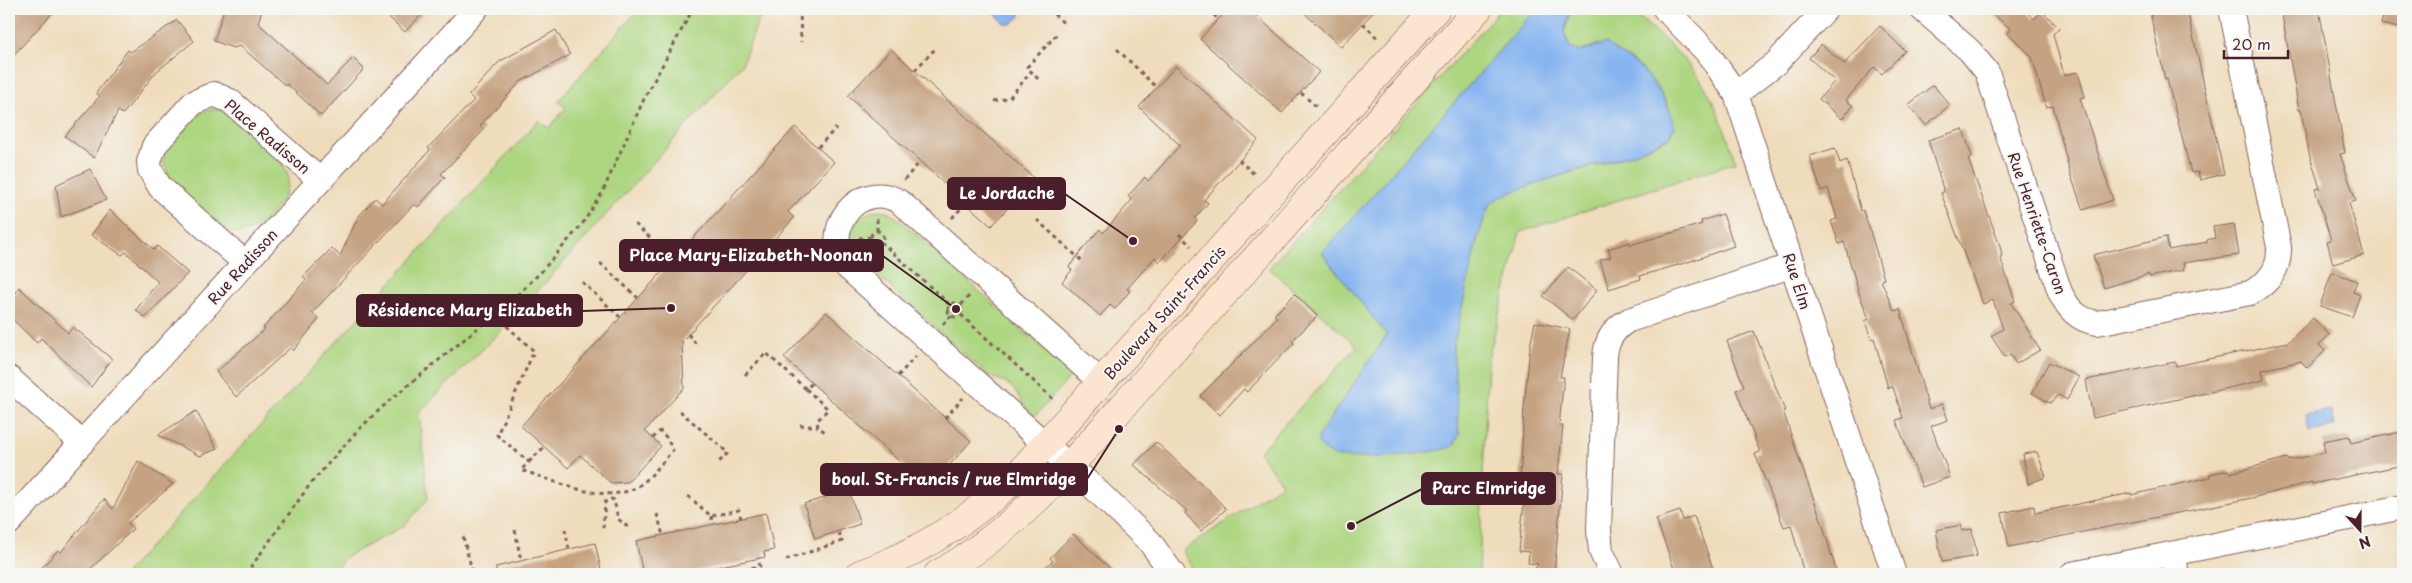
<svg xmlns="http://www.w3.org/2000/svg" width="2412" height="583" font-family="'Playpen Sans',sans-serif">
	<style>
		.green { fill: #add681; stroke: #7c7a56 }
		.water { fill: #85b4f0; stroke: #686a8e }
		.building { fill: #c5a281 }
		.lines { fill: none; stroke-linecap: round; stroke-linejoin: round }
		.street-casing { stroke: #84615d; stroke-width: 26 }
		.secondary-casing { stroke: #84615d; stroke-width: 29 }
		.path { stroke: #84615d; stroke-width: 3; stroke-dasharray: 4 4; stroke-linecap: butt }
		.street { stroke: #fff; stroke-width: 24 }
		.secondary { stroke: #fce5d0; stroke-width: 28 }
		.labels { text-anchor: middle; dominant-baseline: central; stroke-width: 4; stroke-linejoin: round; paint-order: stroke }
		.street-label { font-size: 15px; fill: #4a1f2b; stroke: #f6f6f2 }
		.leader { fill: none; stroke: #4a1f2b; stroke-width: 2 }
		.callout-dot { fill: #4a1f2b; stroke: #f6f6f2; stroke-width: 2 }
		.callout { fill: #4a1f2b; stroke: #4a1f2b; stroke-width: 2 }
		.callout-label { font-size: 16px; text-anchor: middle; font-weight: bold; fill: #fff }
	</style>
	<rect width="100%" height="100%" fill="#f6f6f2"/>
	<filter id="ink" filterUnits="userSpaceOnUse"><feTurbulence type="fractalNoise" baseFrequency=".02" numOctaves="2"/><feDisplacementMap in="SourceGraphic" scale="10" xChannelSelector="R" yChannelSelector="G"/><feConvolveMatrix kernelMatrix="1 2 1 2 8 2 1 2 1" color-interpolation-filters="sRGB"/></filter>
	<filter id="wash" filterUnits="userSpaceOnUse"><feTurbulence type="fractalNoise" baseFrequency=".0096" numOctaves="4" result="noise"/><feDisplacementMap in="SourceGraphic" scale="20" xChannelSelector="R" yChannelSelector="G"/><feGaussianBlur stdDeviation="1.12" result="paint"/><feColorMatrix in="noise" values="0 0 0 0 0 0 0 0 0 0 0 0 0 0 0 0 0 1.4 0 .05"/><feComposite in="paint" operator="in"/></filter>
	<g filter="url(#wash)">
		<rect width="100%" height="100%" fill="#efdcbb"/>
		<path class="green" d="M639,9H763L742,64L506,326L419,412L428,499L404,526L345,557L332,574H125L539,120L549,128L566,108L558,101Z
			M1501,9H1536L1322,253L1387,335L1319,435L1381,456L1447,448L1455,444L1459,434C1457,409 1451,371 1453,347C1454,330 1481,215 1490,205C1499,194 1517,190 1530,185C1569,172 1611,164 1649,147C1654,144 1665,141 1669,137C1679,125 1669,109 1664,98C1650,72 1626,53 1599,44L1579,52L1569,46L1564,32L1571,9H1630C1656,33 1686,56 1705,87C1719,109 1727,137 1736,162L1520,232L1488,359L1479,574H1196L1182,551L1282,484L1259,452L1357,346L1269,268Z
			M213,109C218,110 223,111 228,114C242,123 286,160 288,176C291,197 259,236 236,233C233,233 228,231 225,230C207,214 159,181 164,155C165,146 174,139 180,133C190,123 198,112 213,109Z
			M877,210L886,211L901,221L1072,375L1035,416C1012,398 1024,386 990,377L857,257C840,234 853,217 877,210Z"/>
		<path class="water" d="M991,9H1019L1020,16L1012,24L1004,23Z
			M1536,9H1571L1564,32L1569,46L1579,52L1606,43L1642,69L1661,94L1671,113L1674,126L1669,137L1633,154L1567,173L1520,189L1500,197L1489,205L1477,240L1453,348L1459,434C1456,441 1455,446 1448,448C1431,454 1358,460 1340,457C1331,456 1323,450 1318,443L1319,435L1387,335L1322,253Z
			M2331,410L2334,427L2309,432L2306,415Z"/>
		<g id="blocks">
			<path class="building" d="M9,9H56L9,60Z
				M224,9L262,10L258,23L327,85L353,58L364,69L321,116L287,84L286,86L240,46L233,48L214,41Z
				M380,9H427L405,32Z
				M1228,9H1249L1319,72L1282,113L1200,39Z
				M1300,9H1376L1341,47Z
				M1987,9H2024L2034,19L2042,11L2059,28L2053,34L2064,75L2078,72L2085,97L2080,98L2113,200L2083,210L2070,173L2053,106L2046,107L2032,57L2008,33L2011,29Z
				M2149,9H2187L2224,174L2200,180L2198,172L2191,173L2167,79H2165Z
				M2281,9H2319L2345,153L2340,154L2356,201L2349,203L2364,255L2333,264L2327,241L2331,240L2315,189L2320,188L2309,153L2301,110H2299Z
				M2385,9H2403V29L2381,24Z
				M177,20L194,41L156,72L123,114L118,111L94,158L65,136L100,96L96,93L128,50L131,52Z
				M1880,26L1905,51L1882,74L1874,67L1846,100L1853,106L1842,119L1819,99L1835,81L1809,58L1821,44L1844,64Z
				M556,30L570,55L520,82L480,126L484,130L441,174L445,177L418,207L414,204L312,313L319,319L293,351L290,348L236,397L216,372L265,329L263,328L306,280L303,277L332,248L340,256L358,217L375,198L382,204L430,150L428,148L474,100L469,95L499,62Z
				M891,49L1035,179L991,226L848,96Z
				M1176,66L1258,140L1204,200L1208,203L1195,218L1197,221L1160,262L1155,257L1127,289L1130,291L1115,309L1110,305L1100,316L1062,282L1072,270L1069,267L1087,244L1100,229L1103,233L1132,200L1128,196L1145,177L1148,181L1180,145L1139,107Z
				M1933,85L1950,105L1926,125L1908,105Z
				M795,127L834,162L788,212L794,218L682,341L684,388L645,431L661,446L628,482L611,483L580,455L568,468L521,426Z
				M1963,129L1972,157L1968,159L2000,246L2002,257H2000L2015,301L2011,303L2040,350L2016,364L2010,354L2005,357L1991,336L2003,329L1993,300L1983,304L1941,193L1944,192L1928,140Z
				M1835,148L1840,163L1847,160L1861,211L1863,210L1870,230L1884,279L1881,280L1894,311L1900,309L1929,409L1942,404L1948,420L1931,426L1950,477L1922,487L1896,420L1903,418L1893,387L1888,388L1874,338L1871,339L1865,321L1869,319L1860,296L1844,242L1839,244L1831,221L1837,219L1828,188L1821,191L1810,156Z
				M90,169L106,200L61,217L56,185Z
				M110,210L154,250L157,246L188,273L145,318L136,310L158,282L126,252L122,255L91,235Z
				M1723,214L1734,246L1688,262L1640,276L1641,279L1609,289L1600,260L1611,257L1608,249L1630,242V245L1702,224L1701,221Z
				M2234,224L2239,255L2183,263L2184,270L2149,277V274L2104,288L2093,255L2166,237L2169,250L2207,242V240L2215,238L2213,227Z
				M1568,267L1597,290L1573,320L1543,296Z
				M2332,272L2357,281L2353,292L2360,295L2352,317L2320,306Z
				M19,287L68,333L73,327L112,359L91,387L41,338L37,343L9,316V305Z
				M1295,294L1317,316L1292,341L1294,343L1267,371L1247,392L1244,389L1220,415L1200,396L1254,342L1277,317L1274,315Z
				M826,312L971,441L929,488L784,358Z
				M2313,318L2329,335L2319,345L2325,351L2307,368L2301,361L2262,370L2264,380L2093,418L2086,380L2175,362L2176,366L2288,342Z
				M1535,322L1570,329L1560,377H1564L1559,426H1563L1558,474H1563L1554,574H1532L1538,564L1528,563L1529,552L1519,551L1524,502H1519L1524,407L1530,346Z
				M1754,331L1785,411H1783L1803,470L1821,519L1837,574H1804L1791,525L1784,527L1755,454L1760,452L1736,390L1744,387L1727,341Z
				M2049,362L2079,377L2067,400L2059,395L2050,403L2032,393Z
				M196,411L217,449L200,456L158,435Z
				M2400,432L2403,447V465L2312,484V482L2252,498L2009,547L2002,513L2034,506L2035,513L2131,493V495L2210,477V474L2229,470L2230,473L2287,458L2288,460L2325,453L2323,441L2349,436L2351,443Z
				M1156,442L1208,490L1226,509L1201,531L1185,513L1187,511L1134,465Z
				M2037,452L2046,477L2028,484L2023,454Z
				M138,461L173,484L128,523L133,529L85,574H36L58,550L61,552L104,499L113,509Z
				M849,490L860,524L815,539L804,504Z
				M1680,511L1683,520L1694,516L1715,574H1676L1656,519Z
				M766,513L774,550L764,552L765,557L682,574H643L636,541Z
				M1961,525L1962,531L1972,529L1977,556L1942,562L1936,530Z
				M1073,534L1116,574H1036L1053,561L1050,558Z
				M595,543L602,574H496V567Z"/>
		</g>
	</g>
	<g filter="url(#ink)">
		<use href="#blocks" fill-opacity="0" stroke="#84615d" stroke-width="1"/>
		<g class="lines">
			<g class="street-casing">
				<path id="street" d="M1665,9L1707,52L1736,94L1894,574
					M1922,9L1970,51L1987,72L2060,292C2068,309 2078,320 2097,323L2250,293C2269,283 2280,269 2279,247L2231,9
					M1736,94L1776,63L1826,9
					M245,263L160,187L150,170L149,162L154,146L193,103L214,94L230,101L320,180
					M9,378L82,443
					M1101,382L900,202C860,177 818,230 847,267L1093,487L1150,542L1173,574
					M9,523L476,9
					M2173,554L2177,574
					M1612,574L1601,551L1599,530L1605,357C1606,340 1614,328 1629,320L1793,265
					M2072,574L2403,507"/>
			</g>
			<g class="secondary-casing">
				<path id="secondary" d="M860,574C918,553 969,521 1015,478L1436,9
					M938,574C1027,525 1090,441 1158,367C1266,248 1371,128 1478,9"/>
			</g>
			<path class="path" d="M800,9L801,42
				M1048,9L1066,25
				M1208,9L1218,19
				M1363,23L1378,39
				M1117,49L1156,87
				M915,70L935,49
				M1038,79L1027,67L1058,33
				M1301,93L1317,107
				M994,101L1009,98L1031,72
				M818,147L836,128
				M1239,160L1255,175
				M904,180L920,162
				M952,218L966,203
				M877,219V231
				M1037,220L1082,261
				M635,224L657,244
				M871 237a6 6 0 1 1 12 0a6 6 0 1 1-12 0Z
				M1179,234L1191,246
				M859,238L870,237
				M881,242L950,305
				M600,263L638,298
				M669,265L651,249L657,244L673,259
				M582,282L620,317
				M948 310a7 7 0 1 1 14 0a7 7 0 1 1-14 0Z
				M961,305L971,294
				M495,315L534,351L497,435L529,462L521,470C553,480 604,505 635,488C650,480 662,462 673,450L666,437L660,431L653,438
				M961,315L1053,399
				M943,324L951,316
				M688,334L696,344
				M745,375L766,353L806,389L812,383
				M898,376L916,356
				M806,389L828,409L817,421L818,427L825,432
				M680,411L728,453L717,464
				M945,418L963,398
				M800,425L818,427
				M529,462L544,447
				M688,496L711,516L739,510L741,519
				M657,514L663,535
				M711,516L713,524
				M603,528L605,502L611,499L614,500L618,519L628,527
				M565,529L569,549
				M515,530L521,561
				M463,537L472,570
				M786,560L842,541L838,531
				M725,565L727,573
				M246,574L311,483L357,431L390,400L511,301L541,272L583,223L603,191L644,99L693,9
				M720,574L760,566L758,558"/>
			<use href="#street" class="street"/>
			<use href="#secondary" class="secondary"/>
		</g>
	</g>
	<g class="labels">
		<g class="street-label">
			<text transform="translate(268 136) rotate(40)">Place Radisson</text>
			<text transform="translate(2038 223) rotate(71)">Rue Henriette-Caron</text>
			<text transform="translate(242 266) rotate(-48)">Rue Radisson</text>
			<text transform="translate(1798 281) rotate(72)">Rue Elm</text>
			<text transform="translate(1164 312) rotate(-48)">Boulevard Saint-Francis</text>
		</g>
	</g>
	<path class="leader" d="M1133 241L1065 194M956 309L883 256M671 308L582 311M1119 429L1087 479M1351 526L1422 489"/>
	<g class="callout-dot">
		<circle cx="1133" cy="241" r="5"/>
		<circle cx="956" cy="309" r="5"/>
		<circle cx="671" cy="308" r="5"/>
		<circle cx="1119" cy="429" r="5"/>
		<circle cx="1351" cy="526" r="5"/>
	</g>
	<g class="callout">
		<rect x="948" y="178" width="117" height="31" rx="5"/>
		<rect x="620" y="240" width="263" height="31" rx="5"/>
		<rect x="357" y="295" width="225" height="31" rx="5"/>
		<rect x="821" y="464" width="266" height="31" rx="5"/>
		<rect x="1422" y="473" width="133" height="31" rx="5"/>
	</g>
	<g class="callout-label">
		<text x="1007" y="199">Le Jordache</text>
		<text x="751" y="261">Place Mary-Elizabeth-Noonan</text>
		<text x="470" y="316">Résidence Mary Elizabeth</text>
		<text x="954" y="485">boul. St-Francis / rue Elmridge</text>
		<text x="1489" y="494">Parc Elmridge</text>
	</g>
	<rect width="2412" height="583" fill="none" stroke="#f6f6f2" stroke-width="30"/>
	<g transform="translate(2360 530) rotate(159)" stroke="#f6f6f2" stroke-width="4" paint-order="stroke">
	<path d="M0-4L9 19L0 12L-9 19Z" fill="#4a1f2b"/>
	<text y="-8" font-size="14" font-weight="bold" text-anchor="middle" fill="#4a1f2b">N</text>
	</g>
	<path d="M2224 50v8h64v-8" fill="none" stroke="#4a1f2b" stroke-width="2.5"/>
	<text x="2232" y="50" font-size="15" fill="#4a1f2b" stroke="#f6f6f2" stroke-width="4" paint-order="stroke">20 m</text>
</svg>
